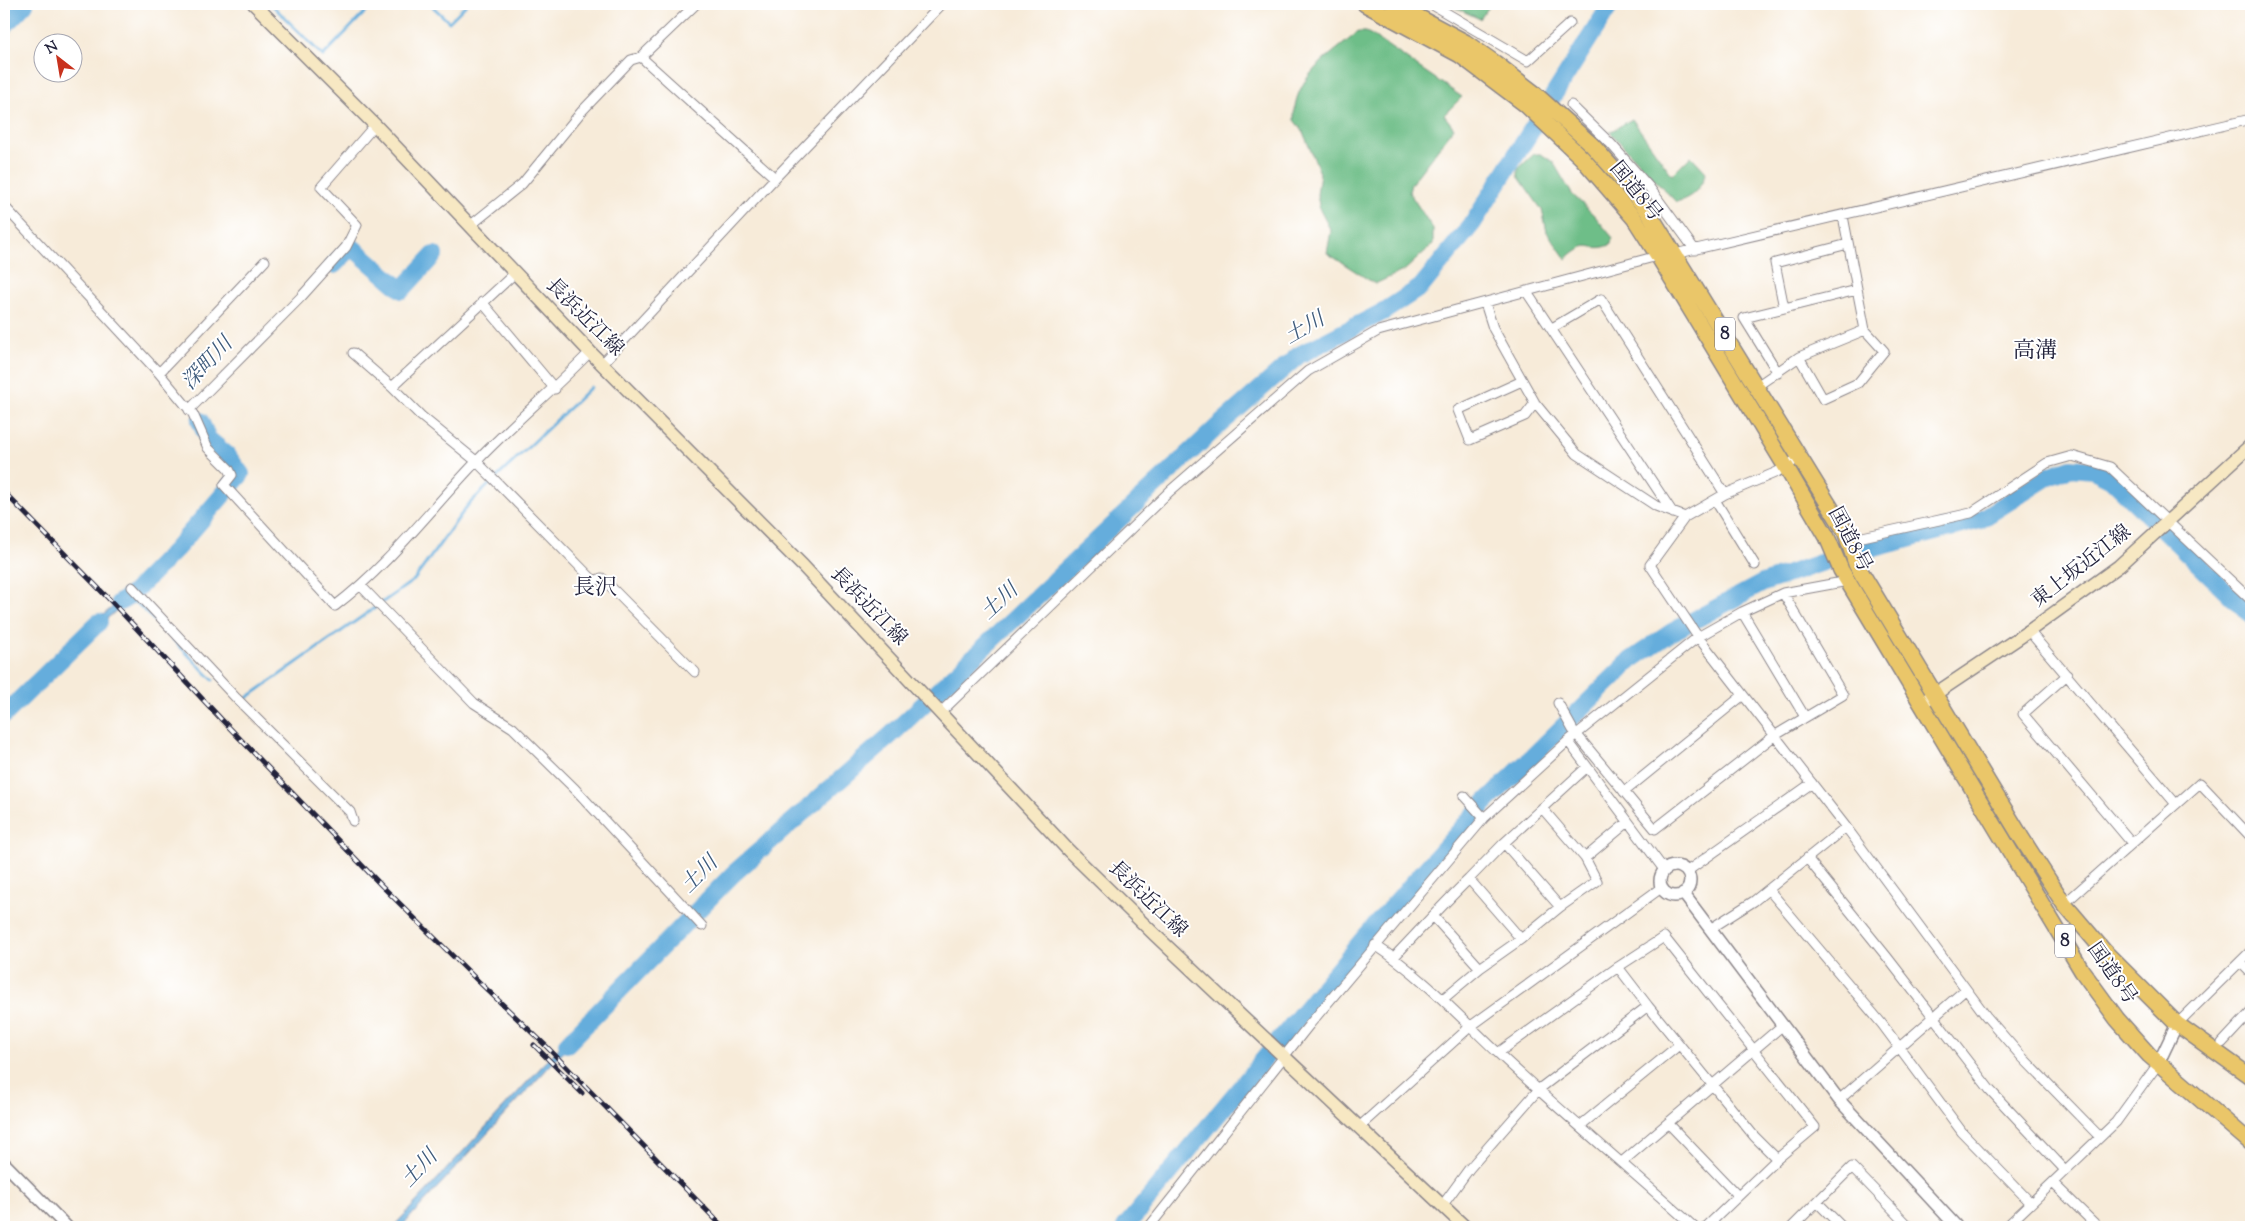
<svg xmlns="http://www.w3.org/2000/svg" width="2255" height="1231" font-family="'Sorts Mill Goudy','Noto Serif JP',serif">
	<style>
		.forest { fill: #6ebe88; stroke: #487062 }
		.water { fill: #65addc; stroke: #44688c }
		.lines { fill: none; stroke-linecap: round; stroke-linejoin: round }
		.stream { stroke: #65addc; stroke-width: 3 }
		.river { stroke: #65addc; stroke-width: 18 }
		.minor-casing { stroke: #8c868a; stroke-width: 11 }
		.tertiary-casing { stroke: #8c868a; stroke-width: 14 }
		.secondary-casing { stroke: #8c868a; stroke-width: 15 }
		.trunk-casing { stroke: #8c868a; stroke-width: 18 }
		.minor { stroke: #fff; stroke-width: 9 }
		.tertiary { stroke: #fff; stroke-width: 11 }
		.secondary { stroke: #f7e8c3; stroke-width: 12 }
		.trunk { stroke: #eac669; stroke-width: 15 }
		.rail-casing { stroke: #22223b; stroke-width: 5 }
		.rail { stroke: #fff; stroke-width: 3; stroke-dasharray: 9; stroke-linecap: butt }
		.labels { text-anchor: middle; dominant-baseline: central; stroke-width: 4; stroke-linejoin: round; paint-order: stroke }
		.shield { fill: #fff; stroke: #646476; stroke-width: 1 }
		.shield-label { font-size: 19px; font-weight: bold; fill: #22223b }
		.street-label { font-size: 20px; fill: #22223b; stroke: #fff }
		.water-label { font-size: 21px; font-style: italic; fill: #3d5a7b; stroke: #fff }
		.quarter-label { font-size: 22px; fill: #22223b; stroke: #fff }
	</style>
	<rect width="100%" height="100%" fill="#fff"/>
	<filter id="ink" filterUnits="userSpaceOnUse"><feTurbulence type="fractalNoise" baseFrequency=".02" numOctaves="2"/><feDisplacementMap in="SourceGraphic" scale="10" xChannelSelector="R" yChannelSelector="G"/><feConvolveMatrix kernelMatrix="1 2 1 2 8 2 1 2 1" color-interpolation-filters="sRGB"/></filter>
	<filter id="wash" filterUnits="userSpaceOnUse"><feTurbulence type="fractalNoise" baseFrequency=".0096" numOctaves="4" result="noise"/><feDisplacementMap in="SourceGraphic" scale="20" xChannelSelector="R" yChannelSelector="G"/><feGaussianBlur stdDeviation="1.12" result="paint"/><feColorMatrix in="noise" values="0 0 0 0 0 0 0 0 0 0 0 0 0 0 0 0 0 1.4 0 .05"/><feComposite in="paint" operator="in"/></filter>
	<g filter="url(#wash)">
		<rect width="100%" height="100%" fill="#f7ebd9"/>
		<path class="forest" d="M1447,4H1491L1480,19Z
			M1358,32H1366L1372,35L1462,97L1444,115L1454,128L1411,184L1409,192L1433,229V244L1405,270L1375,284L1327,253L1331,231L1320,210L1317,195L1320,173L1303,132L1294,120C1293,76 1329,57 1358,32Z
			M1632,119L1672,175L1691,156L1706,172C1701,189 1692,198 1676,202L1610,132Z
			M1534,154H1541L1553,162L1572,194L1594,215L1613,238L1610,245C1588,254 1592,235 1566,259L1547,232L1542,210L1518,176V169Z"/>
		<path class="water" d="M128,594L133,596L101,624L97,620Z
			M580,1025L584,1029L401,1227H393Z"/>
		<g class="lines">
			<path class="stream" d="M271,4L323,56L373,4
				M430,4L449,22L467,4
				M130,596L213,680
				M241,702L414,580L468,505L591,387"/>
			<path class="river" d="M4,26L25,4
				M334,265L352,247L402,290L434,255
				M120,602L130,596L176,549L241,474L227,455L208,439L200,421
				M4,715L99,622
				M567,1044L733,874L892,734L1216,428L1299,355L1383,312L1421,287L1473,223L1611,4
				M1125,1227L1364,938L1481,807L1631,660L1672,632L1763,583L1829,560L1980,520L2051,475L2071,468L2093,470L2111,479L2251,615"/>
		</g>
	</g>
	<g filter="url(#ink)">
		<g class="lines">
			<g class="minor-casing">
				<path id="minor" d="M1431,4L1528,61L1570,23
					M641,57L775,178
					M1571,105L1611,144L1649,187L1695,250
					M4,206L159,373L193,414L208,448L229,469L232,475L224,485L335,606C388,566 429,511 475,463C512,424 553,390 590,352
					M471,225L522,184L582,111L631,60L641,57L696,4
					M1675,254L2251,119
					M1526,291L1673,513
					M482,302L555,389
					M1485,303L1493,328L1535,403L1577,454L1656,506L1685,517L1650,565L1698,637L1846,827L1986,1016L2021,1056L2100,1137
					M1784,308L1775,263L1848,244
					M1552,328L1601,299L1725,494L1685,517
					M353,353L392,387L421,416L476,461L594,581L602,578L695,672
					M1799,357L1823,399L1858,383L1884,351L1865,330L1843,216
					M603,363L775,178L942,4
					M159,373L265,261
					M1778,373L1744,318L1857,290
					M1522,381L1458,410L1470,440L1525,416L1535,403
					M1757,386L1799,357L1865,330
					M392,387L514,274
					M189,410L301,297L346,247L357,225L321,187L375,125
					M1725,494L1777,472L1800,457
					M1715,500L1755,565
					M1858,538L1971,513L2047,463L2072,456L2110,467L2251,600
					M361,586L474,703L513,728L575,789L702,926
					M132,587L236,698L350,812L353,821
					M1742,612L1805,717
					M2029,631L2176,804
					M2067,675L2023,714L2131,842
					M1558,703L1573,730L1655,829L1774,736L1843,695L1783,593
					M941,712L1170,491L1308,371L1378,331L1650,258L1657,254
					M1568,741L1665,871
					M1624,792L1742,696
					M1464,796L1484,818
					M1542,808L1585,858
					M1504,843L1587,767
					M1807,858L1887,957L1990,1090L2065,1170
					M1686,872L1812,783
					M1769,890L1882,1024L1962,1132L2031,1203
					M2064,904L2200,783L2251,837
					M1434,917L1480,968
					M1710,929L1754,901L1846,827
					M1521,939L1469,879L1504,843L1560,907
					M1375,945C1421,975 1458,1015 1498,1053C1562,1113 1629,1168 1694,1227
					M1394,957C1419,931 1443,904 1469,879
					M2240,962L2251,973
					M1618,967L1664,937L1815,1127L1777,1159L1706,1227
					M1443,999L1480,968L1521,939L1560,907L1597,881L1585,858L1628,822
					M1648,1006L1754,1136L1777,1159
					M2177,1024L2251,951
					M2222,1043L2251,1012
					M1839,1100L1966,989
					M1668,1123L1738,1196
					M1581,1125L1679,1045
					M1359,1127L1471,1026L1661,888
					M1622,1162L1783,1025
					M2053,1183L2098,1227
					M1818,1203L1842,1227
					M1442,1206L1469,1169L1539,1089L1648,1006L1618,967L1498,1053
					M1149,1227L1309,1025L1484,818L1568,741L1698,637L1742,612L1783,593L1848,581
					M1792,1227L1852,1167L1910,1227
					M2006,1227L2116,1122L2158,1064"/>
			</g>
			<g class="tertiary-casing">
				<path id="tertiary" d="M1660 881a15 15 0 1 1 30 0a15 15 0 1 1-30 0Z
					M1683,893L1839,1100L1957,1227
					M2158,1064L2177,1024
					M4,1163L67,1227"/>
			</g>
			<g class="secondary-casing">
				<path id="secondary" d="M254,4L375,125L590,352L803,566L1069,851L1155,935L1465,1227
					M1926,700L2029,631L2119,566L2251,445"/>
			</g>
			<g class="trunk-casing">
				<path id="trunk" d="M1365,4L1460,55L1525,104L1582,158L1634,218L1657,254L1786,467L1827,537L1841,570L2082,971L2117,1019L2149,1055L2251,1143
					M1394,4L1465,42L1495,63L1534,93L1592,145L1616,172L1647,210L1845,531L1856,564L2021,837L2064,904L2104,951L2177,1024L2251,1077"/>
			</g>
			<use href="#minor" class="minor"/>
			<use href="#tertiary" class="tertiary"/>
			<use href="#secondary" class="secondary"/>
			<use href="#trunk" class="trunk"/>
			<g class="rail-casing">
				<path id="rail" d="M4,492L110,600L222,720L381,885L477,980L544,1044L723,1227
					M534,1045L582,1093"/>
			</g>
			<use href="#rail" class="rail"/>
		</g>
	</g>
	<g class="labels">
		<g class="shield">
			<rect x="1715" y="317.5" width="20" height="33" rx="4"/>
			<rect x="2055" y="924.5" width="20" height="33" rx="4"/>
		</g>
		<g class="shield-label">
			<text x="1725" y="334">8</text>
			<text x="2065" y="941">8</text>
		</g>
		<g class="street-label">
			<text transform="translate(1635 192) rotate(51)">国道8号</text>
			<text transform="translate(584 318) rotate(45)">長浜近江線</text>
			<text transform="translate(1849 540) rotate(62)">国道8号</text>
			<text transform="translate(2082 567) rotate(-38)">東上坂近江線</text>
			<text transform="translate(868 607) rotate(46)">長浜近江線</text>
			<text transform="translate(1147 900) rotate(44)">長浜近江線</text>
			<text transform="translate(2111 974) rotate(55)">国道8号</text>
		</g>
		<g class="water-label">
			<text transform="translate(1305 329) rotate(-30)">土川</text>
			<text transform="translate(208 364) rotate(-47)">深町川</text>
			<text transform="translate(1000 602) rotate(-43)">土川</text>
			<text transform="translate(700 875) rotate(-45)">土川</text>
			<text transform="translate(420 1169) rotate(-47)">土川</text>
		</g>
		<g class="quarter-label">
			<text x="2035" y="352">高溝</text>
			<text x="595" y="589">長沢</text>
		</g>
	</g>
	<rect width="2255" height="1231" fill="none" stroke="#fff" stroke-width="20"/>
	<g transform="translate(58 58) rotate(329)"><circle r="24" fill="#ffffff" stroke="#a7a7b1"/>
	<path d="M0-4L9 19L0 12L-9 19Z" fill="#c8321e"/>
	<text y="-8" font-size="14" font-weight="bold" text-anchor="middle" fill="#22223b">N</text>
	</g>
</svg>
